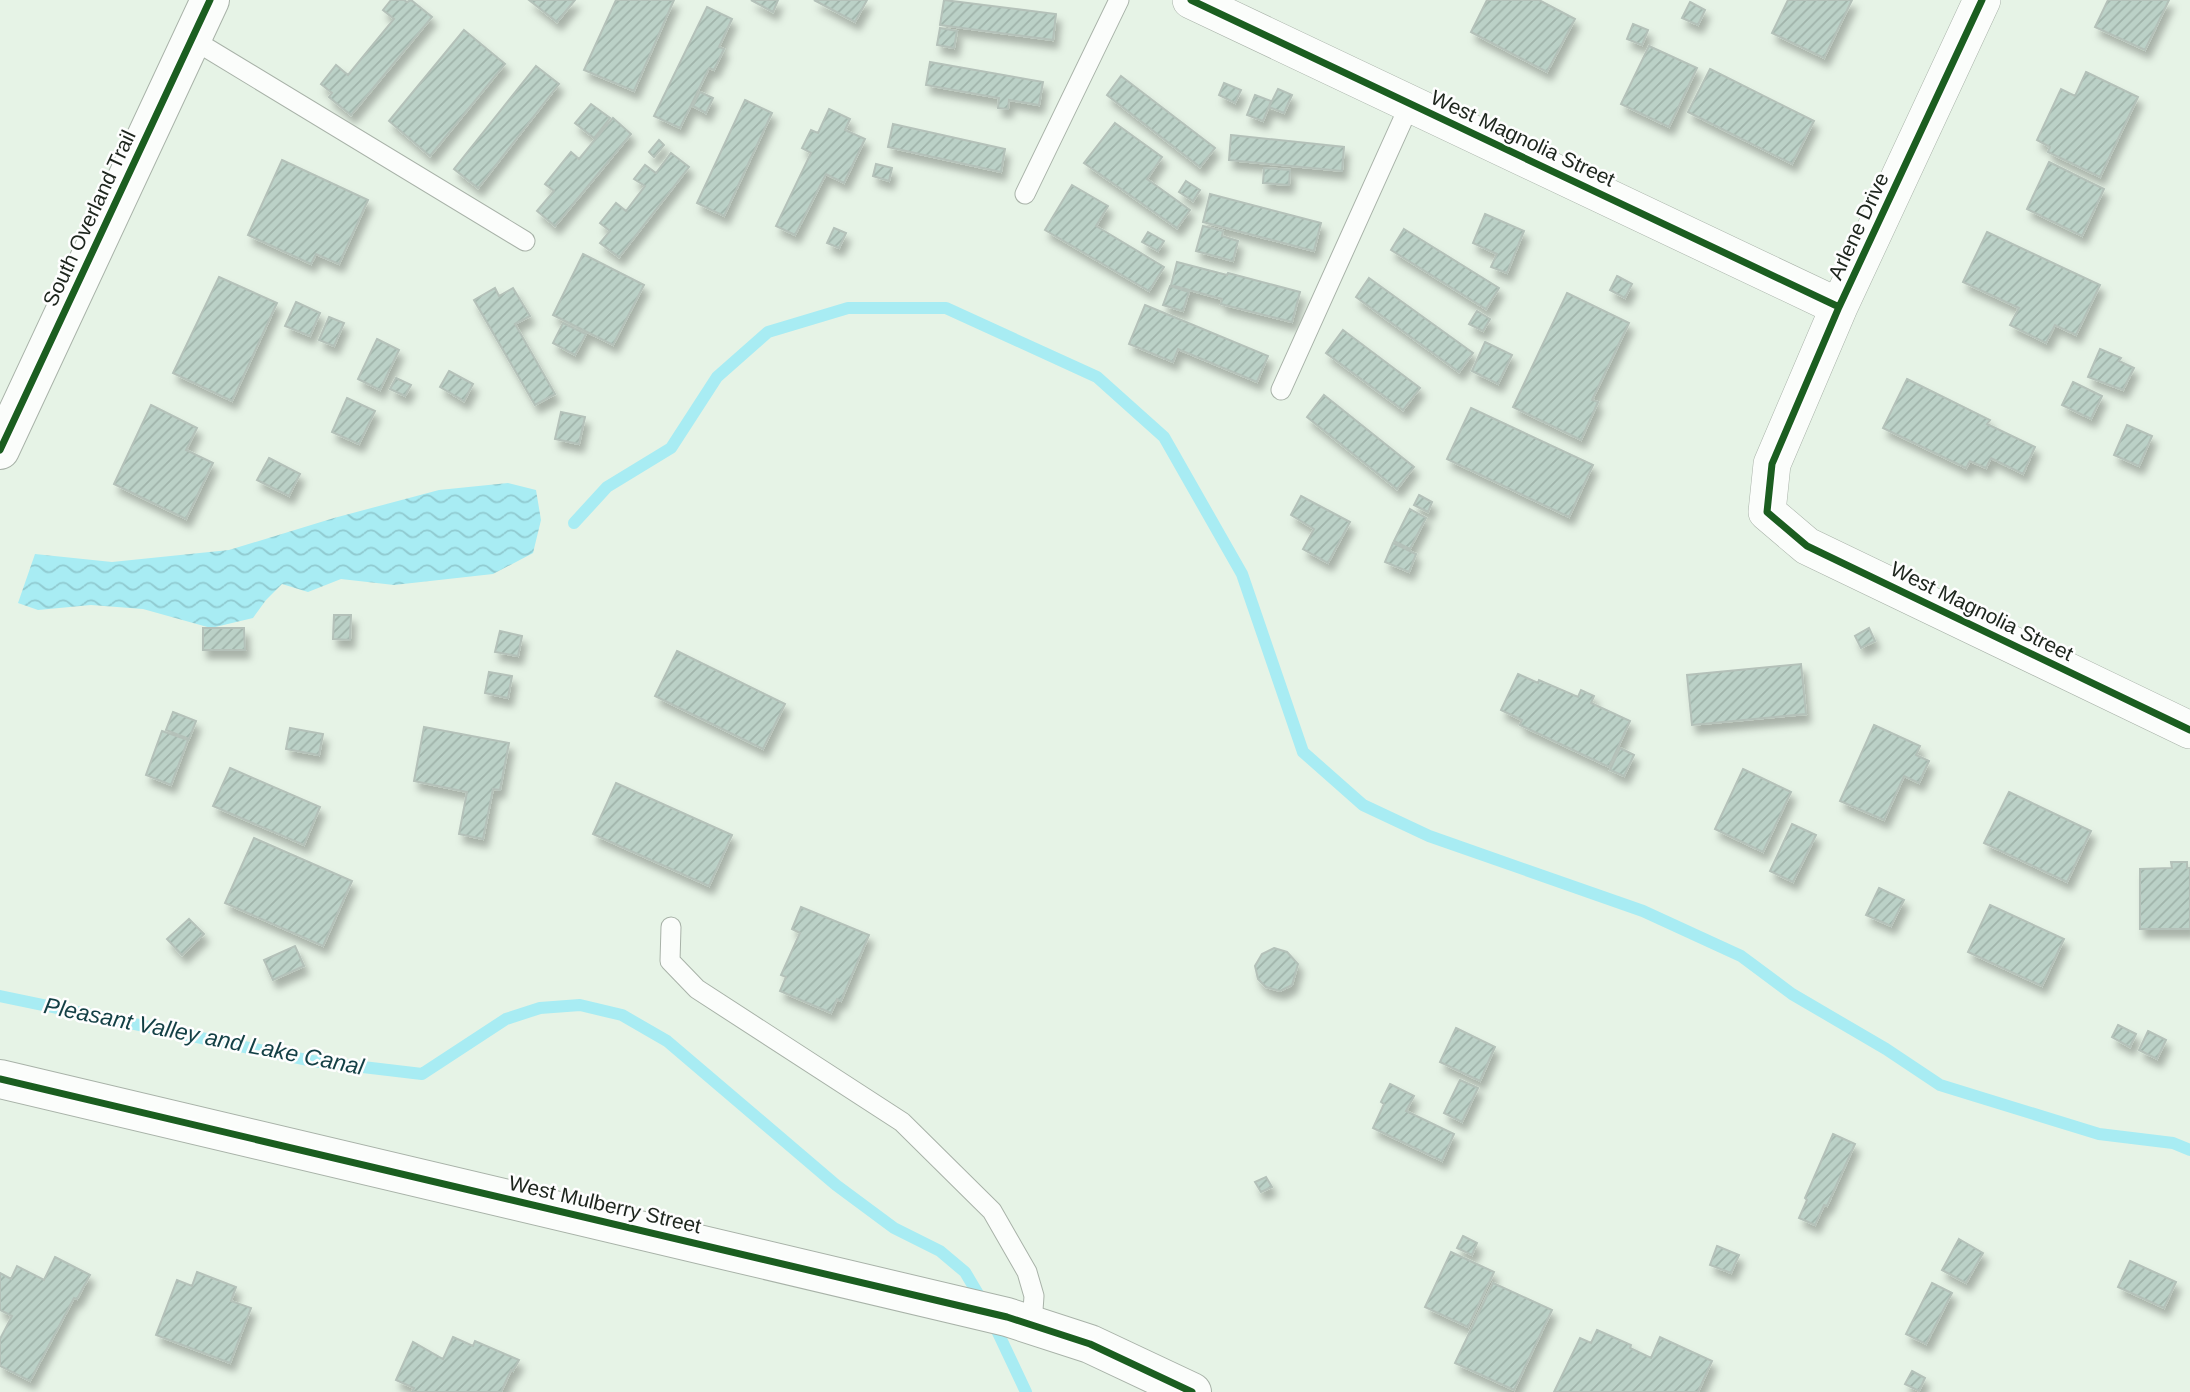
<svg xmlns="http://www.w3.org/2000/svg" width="2190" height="1392" font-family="Helvetica,sans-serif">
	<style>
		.water { fill: url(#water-waves) }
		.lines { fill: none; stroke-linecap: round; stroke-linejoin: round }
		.stream { stroke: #a8ecf3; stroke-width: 12 }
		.building { fill: url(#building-hatch); stroke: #b4c1b9; stroke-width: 2; filter: url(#shadow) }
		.lane-casing { stroke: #a8b2a8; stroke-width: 21 }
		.street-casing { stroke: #a8b2a8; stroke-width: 38 }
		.secondary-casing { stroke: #a8b2a8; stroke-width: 40 }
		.primary-casing { stroke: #a8b2a8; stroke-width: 40 }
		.lane { stroke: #fbfdfb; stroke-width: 19 }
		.street { stroke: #fbfdfb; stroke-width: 37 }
		.secondary { stroke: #fbfdfb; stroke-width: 38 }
		.primary { stroke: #fbfdfb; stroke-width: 38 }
		.cycleway-casing { stroke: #fefefe; stroke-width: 11 }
		.cycleway { stroke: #1b5e20; stroke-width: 7 }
		.labels { text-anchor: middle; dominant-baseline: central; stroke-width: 5; stroke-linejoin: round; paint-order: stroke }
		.street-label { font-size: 21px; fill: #1d251d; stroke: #fefefe }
		.water-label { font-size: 23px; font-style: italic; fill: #133f45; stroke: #fefefe }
	</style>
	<defs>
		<pattern id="water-waves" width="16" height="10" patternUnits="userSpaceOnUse" patternTransform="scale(1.75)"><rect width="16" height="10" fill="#a8ecf3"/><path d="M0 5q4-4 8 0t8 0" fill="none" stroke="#90cad0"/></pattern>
		<pattern id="building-hatch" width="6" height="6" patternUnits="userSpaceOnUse" patternTransform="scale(1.75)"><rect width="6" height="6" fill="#bbd1c7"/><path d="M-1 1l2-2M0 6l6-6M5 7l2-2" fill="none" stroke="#a0b3aa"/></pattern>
		<filter id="shadow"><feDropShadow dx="4.5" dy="8" stdDeviation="3.5" flood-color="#0004"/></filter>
	</defs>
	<rect width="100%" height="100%" fill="#e6f3e6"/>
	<path class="water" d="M508,483L536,490L541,520L533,553L493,574L394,585L341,579L308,592L282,584L266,600L253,618L211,628L143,609L91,605L38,610L18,603L35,554L112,562L229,550L334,518L439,490Z"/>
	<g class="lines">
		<path class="stream" d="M574,523L607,487L671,448L717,377L768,332L848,308H946L1097,377L1164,437L1242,574L1303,752L1363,805L1429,836L1643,911L1741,956L1792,994L1886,1049L1940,1085L2099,1134L2173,1143L2190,1150
			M0,996L312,1061L422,1074L506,1019L540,1008L580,1005L622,1015L667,1041L836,1185L894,1228L940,1251L965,1272L984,1304
			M992,1320L1026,1392"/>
	</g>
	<path class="building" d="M391,0H404L407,2L411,0L432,17L351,115L329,97L332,93L321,84L336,65L348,75L394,19L383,10Z
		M529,0H575L557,22Z
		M616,0H674L634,91L584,70Z
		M751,0H778L773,12Z
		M814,0H867L855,22Z
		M944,0L1056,14L1053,40L940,25Z
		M1487,0H1539L1575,19L1547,72L1471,32Z
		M1788,0H1852L1824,58L1772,33Z
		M2108,0H2169L2145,50L2095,27Z
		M1690,2L1705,10L1698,25L1682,18Z
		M707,7L732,19L719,47L724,49L714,70L709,68L680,128L654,116Z
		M1633,24L1648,30L1642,45L1627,39Z
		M940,28L957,31L954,48L937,45Z
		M464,30L505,64L430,156L389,121Z
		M1649,46L1697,68L1669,127L1621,104Z
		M930,62L1043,82L1039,105L1009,100L1008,109L998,108L999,98L926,85Z
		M536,66L559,84L478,188L454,169Z
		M1710,69L1814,121L1792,164L1688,112Z
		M2086,72L2138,97L2100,177L2048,152L2050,147L2037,140L2061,89L2075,96Z
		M1121,76L1215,148L1200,167L1107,95Z
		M1224,83L1241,90L1235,103L1219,95Z
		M1278,89L1292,95L1284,113L1269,107Z
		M700,92L713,98L706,113L693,106Z
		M1255,95L1271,101L1263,121L1247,115Z
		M745,100L772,113L724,216L697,203Z
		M591,104L610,118L594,138L575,123Z
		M829,109L850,119L845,130L865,139L844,183L826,174L795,235L776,226L811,153L802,148L811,130L818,133Z
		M613,118L631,134L555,226L537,211L554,191L545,184L571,152L579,159Z
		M1115,123L1162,157L1147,179L1190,210L1177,228L1084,163Z
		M893,124L1005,149L1001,172L888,147Z
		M1231,135L1344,147L1342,171L1229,160Z
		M659,140L664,145L654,157L649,152Z
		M671,153L689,167L619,257L600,243L610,231L600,223L616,203L626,211L645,186L634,179L645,165L656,173Z
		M282,160L368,200L339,264L316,254L311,264L248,235Z
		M2049,162L2104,189L2082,236L2027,209Z
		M876,164L892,168L889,181L873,176Z
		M1264,168L1290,170L1289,185L1263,183Z
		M1186,181L1200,190L1193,201L1179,192Z
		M1072,185L1108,206L1096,226L1164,267L1149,291L1045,230Z
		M1210,194L1321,223L1314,251L1203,222Z
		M1485,214L1524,231L1507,273L1491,267L1497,254L1473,243Z
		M1203,226L1223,231L1222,236L1238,241L1233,261L1196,251Z
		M834,228L846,233L839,248L827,243Z
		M1404,229L1499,288L1486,309L1391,250Z
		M1148,232L1164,241L1158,251L1142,242Z
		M1987,232L2100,285L2076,335L2055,325L2046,343L2010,325L2019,308L1963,282Z
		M583,254L644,285L613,345L553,315Z
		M1177,262L1227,275L1228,273L1300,292L1292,322L1221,304L1222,299L1171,285Z
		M1617,276L1632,284L1625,298L1610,290Z
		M219,277L277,303L232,401L173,373Z
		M1369,278L1473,353L1459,372L1356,297Z
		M1170,286L1189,292L1183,311L1163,305Z
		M495,288L499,296L513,288L530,316L515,324L555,394L535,405L474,300Z
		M1567,293L1629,323L1592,400L1598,402L1581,440L1513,407Z
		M296,302L320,313L310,336L285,326Z
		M1145,305L1268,356L1257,382L1178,349L1173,362L1129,344Z
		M1477,311L1490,319L1483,331L1469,324Z
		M329,317L344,323L334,346L319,340Z
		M563,323L586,334L575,355L553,343Z
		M1343,330L1420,388L1403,410L1326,353Z
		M377,339L399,350L380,390L358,379Z
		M1485,342L1512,355L1498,384L1472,371Z
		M2100,349L2121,358L2119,361L2134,368L2123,390L2088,377Z
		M449,371L473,384L464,401L440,387Z
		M396,378L411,385L405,396L390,389Z
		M1907,379L1990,420L1987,424L2035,447L2023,474L1991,458L1986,468L1970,461L1966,468L1883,428Z
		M2073,382L2102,396L2091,419L2062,405Z
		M1324,395L1414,467L1397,489L1307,417Z
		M347,398L375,411L359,444L332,432Z
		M151,405L197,428L186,450L213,463L186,519L114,484Z
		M1471,408L1593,465L1569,517L1447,459Z
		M561,412L585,417L579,444L555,439Z
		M2127,425L2152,436L2139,466L2114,455Z
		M269,458L300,474L289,496L257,480Z
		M1419,495L1432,502L1428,512L1414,505Z
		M1301,496L1350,522L1328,563L1303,549L1314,529L1291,515Z
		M1410,509L1426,518L1410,549L1394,541Z
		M1393,543L1416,554L1409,572L1385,562Z
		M334,615H351L350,640L333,639Z
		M203,628H244L245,650H203Z
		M1869,628L1875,641L1861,648L1855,636Z
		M500,631L522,636L518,656L495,652Z
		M677,651L785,704L763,749L655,696Z
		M1801,664L1806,714L1692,725L1687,675Z
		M489,672L512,676L508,698L485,693Z
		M1518,674L1538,683L1539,680L1578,697L1581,690L1594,696L1591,703L1630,721L1609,767L1520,725L1522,720L1501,710Z
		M173,712L196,721L189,739L166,730Z
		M1874,725L1920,746L1916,755L1929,761L1919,783L1904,776L1884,820L1840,801Z
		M424,727L509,743L500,790L493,789L483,839L459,834L467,792L414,781Z
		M290,728L323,734L319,755L286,749Z
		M162,731L188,740L171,785L146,775Z
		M1620,748L1634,755L1624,776L1610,770Z
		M230,768L320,807L304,845L213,806Z
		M1743,769L1791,792L1763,852L1715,829Z
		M616,783L732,835L709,886L593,834Z
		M2009,792L2091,831L2067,882L1984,843Z
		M1792,824L1816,835L1793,882L1770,871Z
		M254,838L352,881L323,946L225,903Z
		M2171,862H2187V868H2190V929H2140V869L2172,868Z
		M1879,888L1904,900L1891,926L1866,915Z
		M1990,905L2064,939L2042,986L1968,952Z
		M801,907L869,935L841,1001L837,999L831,1013L780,991L786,977L781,975L800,933L792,929Z
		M189,919L204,934L182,955L167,939Z
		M295,946L304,966L273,980L264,960Z
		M1274,948L1287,952L1298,964L1292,985L1280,991L1266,987L1258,979L1255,966L1262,954Z
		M2118,1025L2136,1034L2130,1047L2112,1037Z
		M1456,1028L1495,1047L1480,1081L1440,1062Z
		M2148,1031L2166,1040L2157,1059L2139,1050Z
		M1460,1080L1478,1088L1462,1122L1444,1113Z
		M1390,1084L1414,1096L1406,1111L1454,1134L1442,1161L1373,1128L1384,1104L1381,1102Z
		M1833,1134L1855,1144L1827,1206L1824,1205L1815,1225L1799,1218L1807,1200L1805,1198Z
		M1266,1177L1272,1187L1261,1192L1255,1182Z
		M1463,1236L1477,1243L1472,1255L1457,1248Z
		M1959,1239L1983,1253L1966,1283L1942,1270Z
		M1717,1246L1739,1255L1731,1273L1710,1265Z
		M1451,1252L1494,1272L1468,1327L1425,1307Z
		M55,1257L90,1275L77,1299L74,1298L30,1381L0,1366V1339L12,1316L0,1310V1273L11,1279L17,1266L44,1280Z
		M2130,1261L2176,1282L2164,1308L2118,1287Z
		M197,1272L236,1287L231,1301L251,1308L230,1363L156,1335L177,1280L192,1286Z
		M1493,1283L1552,1310L1514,1390L1455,1363Z
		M1932,1283L1952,1293L1926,1344L1906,1334Z
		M1597,1330L1631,1345L1630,1348L1651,1358L1660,1337L1712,1361L1698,1392H1554L1580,1338L1591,1343Z
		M453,1337L473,1346L475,1341L519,1360L513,1371L511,1370L501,1392H412L414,1388L396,1380L413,1342L443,1359Z
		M1912,1371L1925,1378L1919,1391L1905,1384Z"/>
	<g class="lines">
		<g class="lane-casing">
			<path id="lane" d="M192,39L525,241
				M1025,194L1119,0
				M1281,390L1410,104
				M671,927L670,961L697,989L902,1122L992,1211L1027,1272L1034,1296L1032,1324"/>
		</g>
		<g class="street-casing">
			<path id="street" d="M1191,0L1839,307
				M1982,0L1839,307L1772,464L1767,512L1807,546L2190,730"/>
		</g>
		<g class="secondary-casing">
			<path id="secondary" d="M0,450L210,0"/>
		</g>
		<g class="primary-casing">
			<path id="primary" d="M0,1079L1007,1317L1090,1344L1192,1392"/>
		</g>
		<use href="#lane" class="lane"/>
		<use href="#street" class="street"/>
		<use href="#secondary" class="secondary"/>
		<use href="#primary" class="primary"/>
		<g class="cycleway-casing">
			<path id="cycleway" d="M1191,0L1839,307
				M1982,0L1839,307L1772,464L1767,512L1807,546L2190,730
				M0,450L210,0
				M0,1079L1007,1317L1090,1344L1192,1392"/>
		</g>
		<use href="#cycleway" class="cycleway"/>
	</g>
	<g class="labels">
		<g class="street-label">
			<text transform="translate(1523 138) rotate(25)">West Magnolia Street</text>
			<text transform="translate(89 218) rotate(-65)">South Overland Trail</text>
			<text transform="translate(1858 226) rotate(-65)">Arlene Drive</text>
			<text transform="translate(1982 611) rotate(26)">West Magnolia Street</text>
			<text transform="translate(605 1204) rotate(13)">West Mulberry Street</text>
		</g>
		<g class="water-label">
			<text transform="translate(204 1036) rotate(11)">Pleasant Valley and Lake Canal</text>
		</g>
	</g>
</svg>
